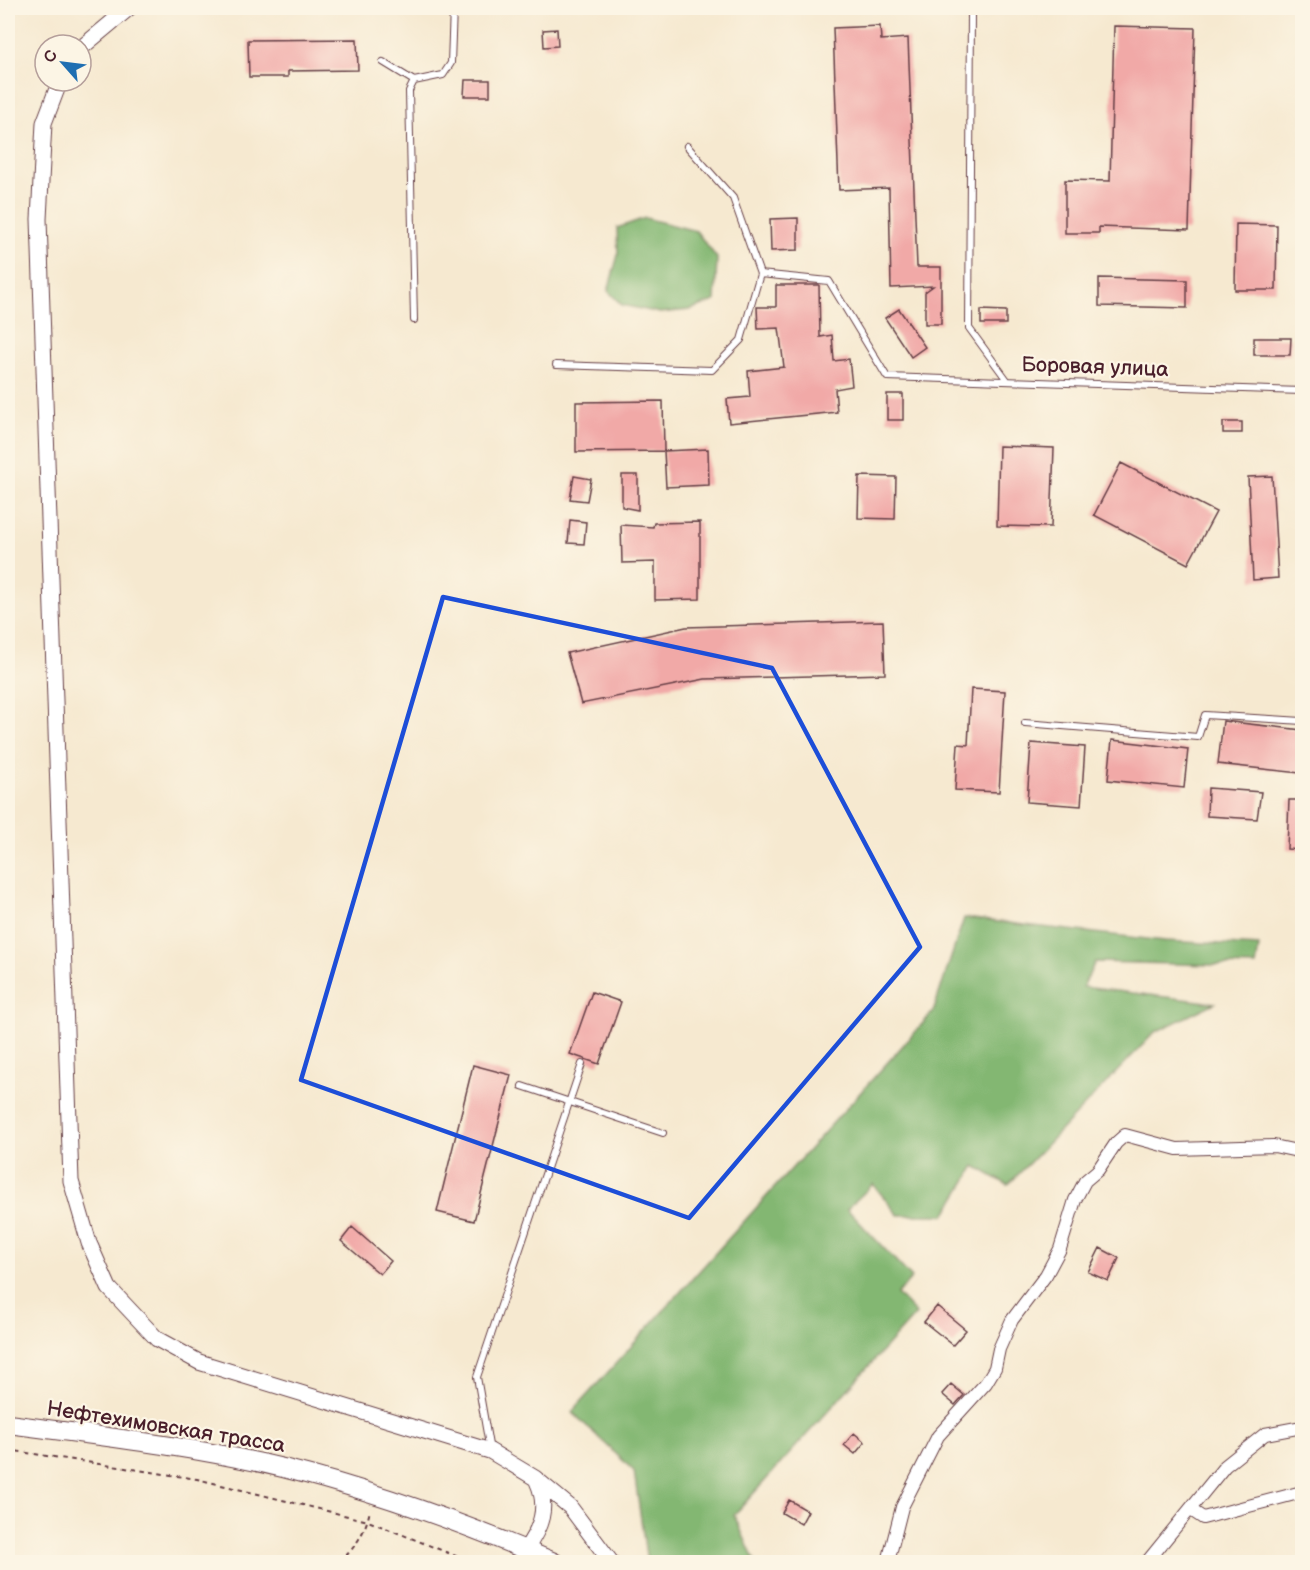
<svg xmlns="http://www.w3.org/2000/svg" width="1310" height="1570" font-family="'Balsamiq Sans',sans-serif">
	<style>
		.forest { fill: #83b772; stroke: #666b4e; stroke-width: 1.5 }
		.building { fill: #f1a9a7 }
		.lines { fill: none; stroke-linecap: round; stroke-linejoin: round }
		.service-casing { stroke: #643d44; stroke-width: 8 }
		.minor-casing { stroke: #643d44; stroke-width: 14 }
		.tertiary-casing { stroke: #643d44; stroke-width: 17 }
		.secondary-casing { stroke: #643d44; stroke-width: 20 }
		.path { stroke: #643d44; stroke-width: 2; stroke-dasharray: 4.5 4.5; stroke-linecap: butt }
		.service { stroke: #fff; stroke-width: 6 }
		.minor { stroke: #fff; stroke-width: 12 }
		.tertiary { stroke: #fff; stroke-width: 15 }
		.secondary { stroke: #fff; stroke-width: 18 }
		.marked { fill: none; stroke: #1d4ed8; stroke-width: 4.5; stroke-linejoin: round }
		.labels { text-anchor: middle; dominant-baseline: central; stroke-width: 4.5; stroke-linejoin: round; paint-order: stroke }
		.street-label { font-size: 21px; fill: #4a1f2b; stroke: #fcf5e5 }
	</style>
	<rect width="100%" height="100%" fill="#fcf5e5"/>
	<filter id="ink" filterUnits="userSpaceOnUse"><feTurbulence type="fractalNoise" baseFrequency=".0167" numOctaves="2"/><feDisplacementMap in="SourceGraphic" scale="12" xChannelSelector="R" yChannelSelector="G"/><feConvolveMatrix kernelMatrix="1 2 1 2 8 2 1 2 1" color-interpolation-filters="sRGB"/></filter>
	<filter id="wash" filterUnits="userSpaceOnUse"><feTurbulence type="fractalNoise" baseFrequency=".008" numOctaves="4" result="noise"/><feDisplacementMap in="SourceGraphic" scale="24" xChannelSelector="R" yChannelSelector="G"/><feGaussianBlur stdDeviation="1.35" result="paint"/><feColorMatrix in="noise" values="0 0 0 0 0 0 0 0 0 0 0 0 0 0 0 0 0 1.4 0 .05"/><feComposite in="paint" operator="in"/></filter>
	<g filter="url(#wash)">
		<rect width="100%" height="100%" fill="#f6e9d0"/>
		<path class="forest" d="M645,218L696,231L717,258L715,301L689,310L660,313L622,305L608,291L618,255L617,228Z
			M964,918L1165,941L1259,946L1256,966L1095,962L1083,987L1215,1003L1155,1032L1008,1185L975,1166L945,1215H898L873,1184L847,1209L912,1278L897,1294L916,1314L734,1515L755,1562H647L634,1471L572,1412L933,1012Z"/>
		<g id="blocks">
			<path class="building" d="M880,26L881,40L908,38L917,267H941V324H925V292L933,286L891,288L889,188L839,190L833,28Z
				M1114,26L1195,28L1189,230L1099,227V233H1065V180L1110,181Z
				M557,29L558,46L544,47L543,30Z
				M357,39L358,70L288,71V77H249L248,40Z
				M465,80H490V96H464Z
				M798,218V250L771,251L770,219Z
				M1236,224L1277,225L1276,290H1235Z
				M1099,278L1187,280V308L1099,306Z
				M776,285H819L820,337L832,335L834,361L849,359L852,386L835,389L837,412L729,423L727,399L750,397L748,371L784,367L779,328L758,329L757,307H776Z
				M899,309L925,347L911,357L885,318Z
				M981,310L1006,311V324H981Z
				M1254,338H1291L1290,355H1254Z
				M887,394H903V420H887Z
				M663,401L664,451L576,452V402Z
				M1223,422H1242V433H1223Z
				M999,446L1054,448L1051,527L997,526Z
				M708,449L709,485L666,487L664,451Z
				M1121,463L1216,512L1188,564L1094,515Z
				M622,475H638V510L622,507Z
				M574,476L591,479L587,501L570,499Z
				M859,476L896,477L895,519L858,518Z
				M1272,476L1278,578L1253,580L1248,477Z
				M570,520L586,522L584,544L568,543Z
				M700,522V599L655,600V562L622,563L621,525L653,527L654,523Z
				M883,621L885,674L705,679L581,704L567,653L686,627Z
				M971,689L1005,691L999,792L955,790L958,744L968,745Z
				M1223,721L1302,730L1300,773L1218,764Z
				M1112,740L1188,749L1184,788L1108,780Z
				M1031,743L1085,747L1081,806L1027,802Z
				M1208,788L1261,792L1257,819L1207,816Z
				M1289,800H1302V850L1287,849Z
				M592,992L621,1002L599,1064L570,1054Z
				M473,1065L511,1075L474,1221L437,1212Z
				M352,1227L391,1261L380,1274L341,1241Z
				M1100,1248L1119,1258L1108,1281L1088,1272Z
				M937,1306L966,1330L953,1345L924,1322Z
				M951,1384L964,1395L955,1405L942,1394Z
				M854,1433L865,1442L855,1454L844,1445Z
				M789,1500L808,1511L801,1524L782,1513Z"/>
		</g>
	</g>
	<g filter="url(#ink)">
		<use href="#blocks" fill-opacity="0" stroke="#643d44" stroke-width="1.5"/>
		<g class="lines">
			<g class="service-casing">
				<path id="service" d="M971,12L969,328L1007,380
					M383,62L414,81
					M687,146L733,198L760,274L829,281L887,377L1302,391
					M414,320L409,91L414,81L443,75L451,63L453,8
					M556,365L712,370L741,340L760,274
					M1025,723L1198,737L1205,715L1302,721
					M522,1086L663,1133
					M490,1451L477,1377L582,1064"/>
			</g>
			<g class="minor-casing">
				<path id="minor" d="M1191,1510L1203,1518L1302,1492
					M888,1562L902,1507L938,1436L986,1383L995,1368L999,1349L1012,1320L1046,1275L1060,1249L1075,1200L1085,1181L1098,1170L1116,1143L1125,1135L1177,1149L1274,1146L1302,1152
					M1147,1562L1225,1466L1265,1434L1302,1427"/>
			</g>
			<g class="tertiary-casing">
				<path id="tertiary" d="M81,48L129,8
					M60,81L44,123L39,219L71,1181L89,1243L109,1288L157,1339L199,1362L490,1451L535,1478L570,1507L611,1562
					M525,1550C541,1528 549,1507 537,1481"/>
			</g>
			<g class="secondary-casing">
				<path id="secondary" d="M8,1424C99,1436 192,1446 283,1468C375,1491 466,1524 554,1562"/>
			</g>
			<path class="path" d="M8,1450L197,1479L368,1521L471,1562
				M339,1562C355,1549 366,1531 370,1510"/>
			<use href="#service" class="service"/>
			<use href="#minor" class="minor"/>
			<use href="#tertiary" class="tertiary"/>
			<use href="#secondary" class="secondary"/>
		</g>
	</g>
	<path class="marked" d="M443,597L772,668L920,947L689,1218L301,1080Z"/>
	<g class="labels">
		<g class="street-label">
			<text transform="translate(1095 367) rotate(2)">Боровая улица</text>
			<text transform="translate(166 1427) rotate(9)">Нефтехимовская трасса</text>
		</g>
	</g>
	<rect width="1310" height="1570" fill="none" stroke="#fcf5e5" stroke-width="30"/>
	<g transform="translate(63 63) rotate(298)"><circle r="28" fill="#fcf5e5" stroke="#b59f9b" stroke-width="1.5"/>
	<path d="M0-4.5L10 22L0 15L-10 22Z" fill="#1f6fb2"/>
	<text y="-9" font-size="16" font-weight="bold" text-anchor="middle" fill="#4a1f2b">С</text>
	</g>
</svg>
